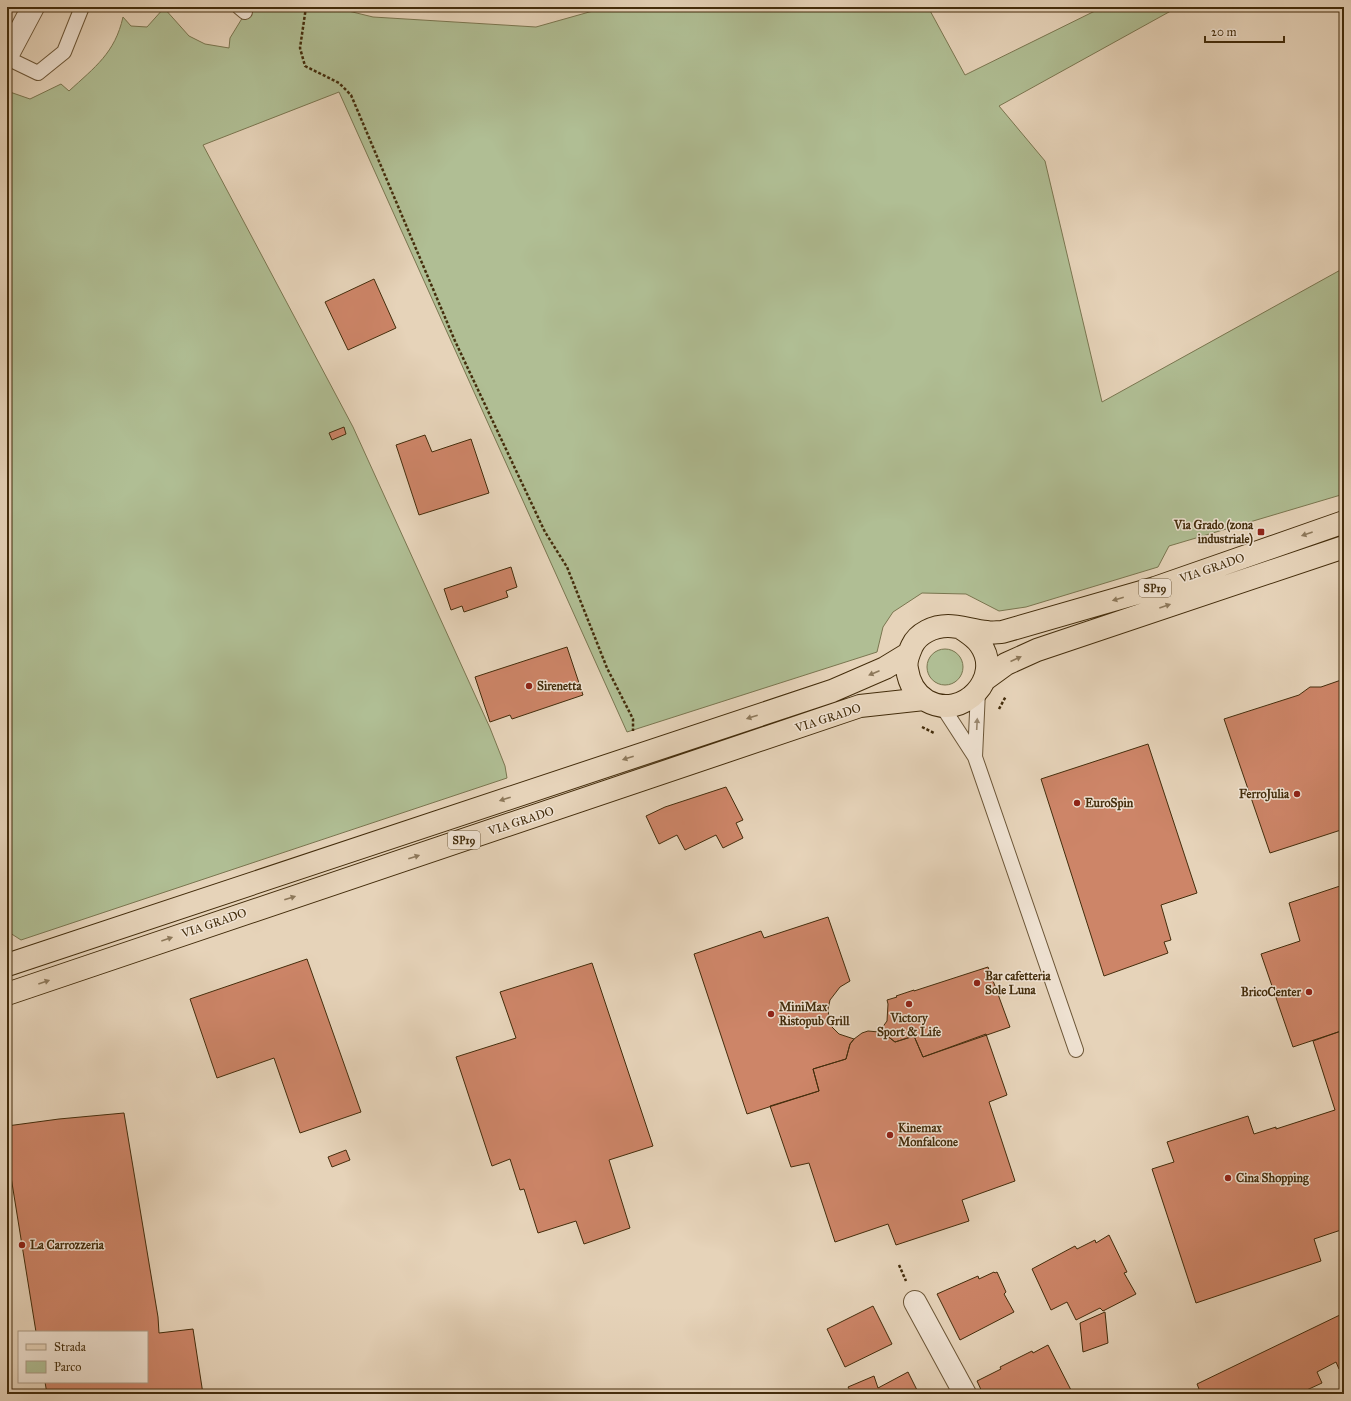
<svg xmlns="http://www.w3.org/2000/svg" width="1351" height="1401" font-family="'IM FELL Great Primer',serif">
	<style>
		.green { fill: #b0be94; stroke: #7a7650 }
		.building { fill: #cd8568; stroke: #442d0c }
		.lines { fill: none; stroke-linecap: round; stroke-linejoin: round }
		.lane-casing { stroke: #6c5637; stroke-width: 16 }
		.street-casing { stroke: #6c5637; stroke-width: 24 }
		.primary-casing { stroke: #442d0c; stroke-width: 24 }
		.path { stroke: #442d0c; stroke-width: 2.5; stroke-dasharray: 3 2; stroke-linecap: butt }
		.lane { stroke: #efe2d2; stroke-width: 14 }
		.street { stroke: #efe2d2; stroke-width: 22 }
		.primary { stroke: #e6d3b9; stroke-width: 22 }
		.oneway { fill: #8d785a }
		.oneway2 { fill: #9a886f }
		.poi-dot { fill: #8f2418; stroke: #efe2d2; stroke-width: 1.5 }
		.labels { text-anchor: middle; dominant-baseline: central; stroke-width: 3; stroke-linejoin: round; paint-order: stroke }
		.shield { fill: #efe2d2; stroke: #776347; stroke-width: 1 }
		.shield-label { font-size: 11px; font-weight: bold; fill: #442d0c }
		.poi-label { font-size: 12px; font-weight: bold; fill: #442d0c; stroke: #efe2d2; text-anchor: start }
		.street-label { font-size: 12px; fill: #442d0c; stroke: #efe2d2 }
	</style>
	<rect width="100%" height="100%" fill="#e6d3b9"/>
	<filter id="stains"><feTurbulence type="fractalNoise" baseFrequency=".005" numOctaves="4"/><feColorMatrix values="0 0 0 0 .2 0 0 0 0 .09 0 0 0 0 .02 0 0 0 .5 -.17"/></filter>
	<radialGradient id="worn" r=".72"><stop offset=".6" stop-color="#630" stop-opacity="0"/><stop offset="1" stop-color="#630" stop-opacity=".3"/></radialGradient>
	<path class="green" d="M249,7H332L373,17L536,27L607,7H928L965,75L1103,7H1178L999,106L1045,161L1102,402L1344,268V494L1169,546L1158,567L1026,607L999,611L966,594L922,593L893,612L883,627L877,652L627,732L339,92L203,145L353,427L490,728L505,766L507,778L21,940L7,931V91L30,99L61,84L69,91C95,67 115,53 123,17L131,26L147,27L164,8L189,36L205,44L229,48L230,38Z
		M927 667a18 18 0 1 1 36 0a18 18 0 1 1-36 0Z"/>
	<path class="building" d="M374,279L396,328L348,350L325,302Z
		M344,427L346,434L332,440L329,433Z
		M425,435L432,452L471,439L489,493L419,515L396,445Z
		M511,567L517,587L506,591L508,597L464,612L462,606L451,610L444,589Z
		M567,647L583,695L512,719L510,715L490,722L475,677Z
		M1344,679V829L1270,853L1224,719L1299,695L1310,687H1321Z
		M1148,744L1197,893L1161,905L1171,940L1164,942L1168,953L1104,976L1041,779Z
		M726,787L743,820L736,823L743,838L723,848L716,835L685,850L677,835L659,844L646,816L665,807Z
		M1343,885L1344,1030L1293,1047L1261,954L1300,941L1289,903Z
		M828,917L850,981L840,987L830,1000L828,1009L829,1019L832,1027L839,1034L854,1039L850,1044L846,1059L813,1069L819,1091L747,1114L694,954L761,931L764,938Z
		M307,959L361,1112L300,1133L274,1058L217,1078L190,999Z
		M592,963L653,1146L609,1160L630,1228L584,1244L576,1221L538,1233L524,1189L520,1190L510,1159L492,1166L456,1057L516,1038L500,992Z
		M988,967L1010,1027L923,1057L914,1036L895,1042L886,1035L879,1032L887,1021L888,1004L887,1000L897,997L896,996L914,990V991Z
		M1344,1030V1229L1314,1239L1321,1261L1196,1303L1152,1169L1174,1162L1167,1142L1248,1116L1254,1134L1276,1127V1129L1335,1110L1313,1041Z
		M868,1031L879,1032L886,1035L895,1042L914,1036L923,1057L986,1034L1007,1095L989,1102L1015,1181L962,1200L969,1221L896,1245L888,1224L835,1242L809,1163L791,1167L770,1106L819,1091L813,1069L846,1059L850,1044L854,1039L862,1033Z
		M124,1113L158,1317L159,1333L193,1329L203,1394H47L45,1382H147V1332H36L7,1152V1126L59,1119Z
		M346,1150L350,1160L332,1167L328,1157Z
		M1109,1235L1127,1272L1124,1273L1136,1294L1103,1311L1100,1308L1076,1320L1067,1302L1051,1310L1032,1269L1075,1246L1077,1249L1095,1240L1096,1243Z
		M994,1272L995,1273L997,1272L1006,1292L1004,1294L1014,1312L960,1340L937,1294L978,1276L979,1279Z
		M873,1306L892,1344L845,1367L827,1329Z
		M1105,1312L1108,1343L1083,1352L1080,1323Z
		M1344,1313V1369L1343,1367L1339,1369L1336,1362L1317,1372L1322,1383L1298,1394H1201L1197,1384Z
		M1048,1345L1073,1394H983L977,1381L1001,1369L1000,1367L1032,1351L1033,1353Z
		M908,1372L919,1394H852L848,1387L874,1376L878,1388Z"/>
	<g class="lines">
		<g class="lane-casing">
			<path id="lane" d="M239,7L245,12
				M7,58L38,73L64,52L82,7
				M942,706L975,757L1076,1050
				M975,757L978,691"/>
		</g>
		<g class="street-casing">
			<path id="street" d="M7,56L33,7
				M915,1302L965,1394"/>
		</g>
		<g class="primary-casing">
			<path id="primary" d="M961,628C968,633 975,637 980,644C1004,677 963,721 927,701C915,694 909,683 907,669C905,661 909,653 912,646C918,633 934,626 948,626C960,626 974,631 987,632C992,633 997,632 1002,632L1155,588L1344,522
				M984,680L1006,664L1037,650L1344,547
				M7,965L832,691L885,668L908,654
				M7,994L860,706L924,699"/>
		</g>
		<path class="path" d="M306,7L300,48L305,66L339,83L351,95L455,341L545,532L567,567L607,668L633,719V731
			M999,709L1006,696
			M922,727L934,733
			M899,1265L906,1281"/>
		<use href="#lane" class="lane"/>
		<use href="#street" class="street"/>
		<use href="#primary" class="primary"/>
	</g>
	<defs><path id="oneway-solid" d="M-6-.8H1V-3.2L6.5 0L1 3.2V.8H-6Z"/></defs>
	<g class="oneway">
		<use href="#oneway-solid" transform="translate(1307 534) rotate(161)"/>
		<use href="#oneway-solid" transform="translate(1118 599) rotate(164)"/>
		<use href="#oneway-solid" transform="translate(1165 606) rotate(-19)"/>
		<use href="#oneway-solid" transform="translate(1016 659) rotate(-24)"/>
		<use href="#oneway-solid" transform="translate(874 673) rotate(157)"/>
		<use href="#oneway-solid" transform="translate(752 717) rotate(162)"/>
		<use href="#oneway-solid" transform="translate(628 758) rotate(162)"/>
		<use href="#oneway-solid" transform="translate(505 799) rotate(162)"/>
		<use href="#oneway-solid" transform="translate(414 857) rotate(-18)"/>
		<use href="#oneway-solid" transform="translate(290 898) rotate(-18)"/>
		<use href="#oneway-solid" transform="translate(167 939) rotate(-19)"/>
		<use href="#oneway-solid" transform="translate(44 982) rotate(-19)"/>
	</g>
	<use class="oneway2" href="#oneway-solid" transform="translate(977 724) rotate(-87)"/>
	<g class="poi-dot">
		<rect x="1257" y="528" width="8" height="8" rx="2"/>
		<circle cx="529" cy="686" r="4"/>
		<circle cx="1297" cy="794" r="4"/>
		<circle cx="1077" cy="803" r="4"/>
		<circle cx="977" cy="983" r="4"/>
		<circle cx="1309" cy="992" r="4"/>
		<circle cx="909" cy="1004" r="4"/>
		<circle cx="771" cy="1014" r="4"/>
		<circle cx="890" cy="1135" r="4"/>
		<circle cx="1228" cy="1178" r="4"/>
		<circle cx="22" cy="1245" r="4"/>
	</g>
	<g class="labels">
		<g class="shield">
			<rect x="1139" y="579" width="32" height="18" rx="3"/>
			<rect x="448" y="831" width="32" height="18" rx="3"/>
		</g>
		<g class="shield-label">
			<text x="1155" y="588">SP19</text>
			<text x="464" y="840">SP19</text>
		</g>
		<g class="poi-label">
			<text x="1253" y="525" text-anchor="end">Via Grado (zona<tspan x="1253" dy="14">industriale)</tspan></text>
			<text x="537" y="686">Sirenetta</text>
			<text x="1289" y="794" text-anchor="end">FerroJulia</text>
			<text x="1085" y="803">EuroSpin</text>
			<text x="985" y="976">Bar cafetteria<tspan x="985" dy="14">Sole Luna</tspan></text>
			<text x="1301" y="992" text-anchor="end">BricoCenter</text>
			<text x="779" y="1007">MiniMax<tspan x="779" dy="14">Ristopub Grill</tspan></text>
			<text x="909" y="1018" text-anchor="middle">Victory<tspan x="909" dy="14">Sport &amp; Life</tspan></text>
			<text x="898" y="1128">Kinemax<tspan x="898" dy="14">Monfalcone</tspan></text>
			<text x="1236" y="1178">Cina Shopping</text>
			<text x="30" y="1245">La Carrozzeria</text>
		</g>
		<g class="street-label">
			<text transform="translate(1212 568) rotate(-19)">VIA GRADO</text>
			<text transform="translate(828 718) rotate(-18)">VIA GRADO</text>
			<text transform="translate(521 821) rotate(-18)">VIA GRADO</text>
			<text transform="translate(214 923) rotate(-19)">VIA GRADO</text>
		</g>
	</g>
	<rect width="1351" height="1401" fill="none" stroke="#e6d3b9" stroke-width="24"/>
	<rect x="8" y="8" width="1335" height="1385" fill="none" stroke="#442d0c" stroke-width="2"/>
	<rect x="12" y="12" width="1327" height="1377" fill="none" stroke="#442d0c"/>
	<rect x="18" y="1331" width="130" height="52" fill="#efe2d2" stroke="#ab9a83"/>
	<rect x="26" y="1344" width="20" height="6" fill="#e6d3b9" stroke="#ab9a83"/>
	<text x="54" y="1351" font-size="12" fill="#442d0c">Strada</text>
	<rect x="26" y="1361" width="20" height="12" fill="#b0be94" stroke="#ab9a83"/>
	<text x="54" y="1371" font-size="12" fill="#442d0c">Parco</text>
	<path d="M1205 36v6h79v-6" fill="none" stroke="#442d0c" stroke-width="2"/>
	<text x="1211" y="36" font-size="12" fill="#442d0c" stroke="#efe2d2" stroke-width="3" paint-order="stroke">20 m</text>
	<rect width="100%" height="100%" filter="url(#stains)"/>
	<rect width="100%" height="100%" fill="url(#worn)"/>
</svg>
